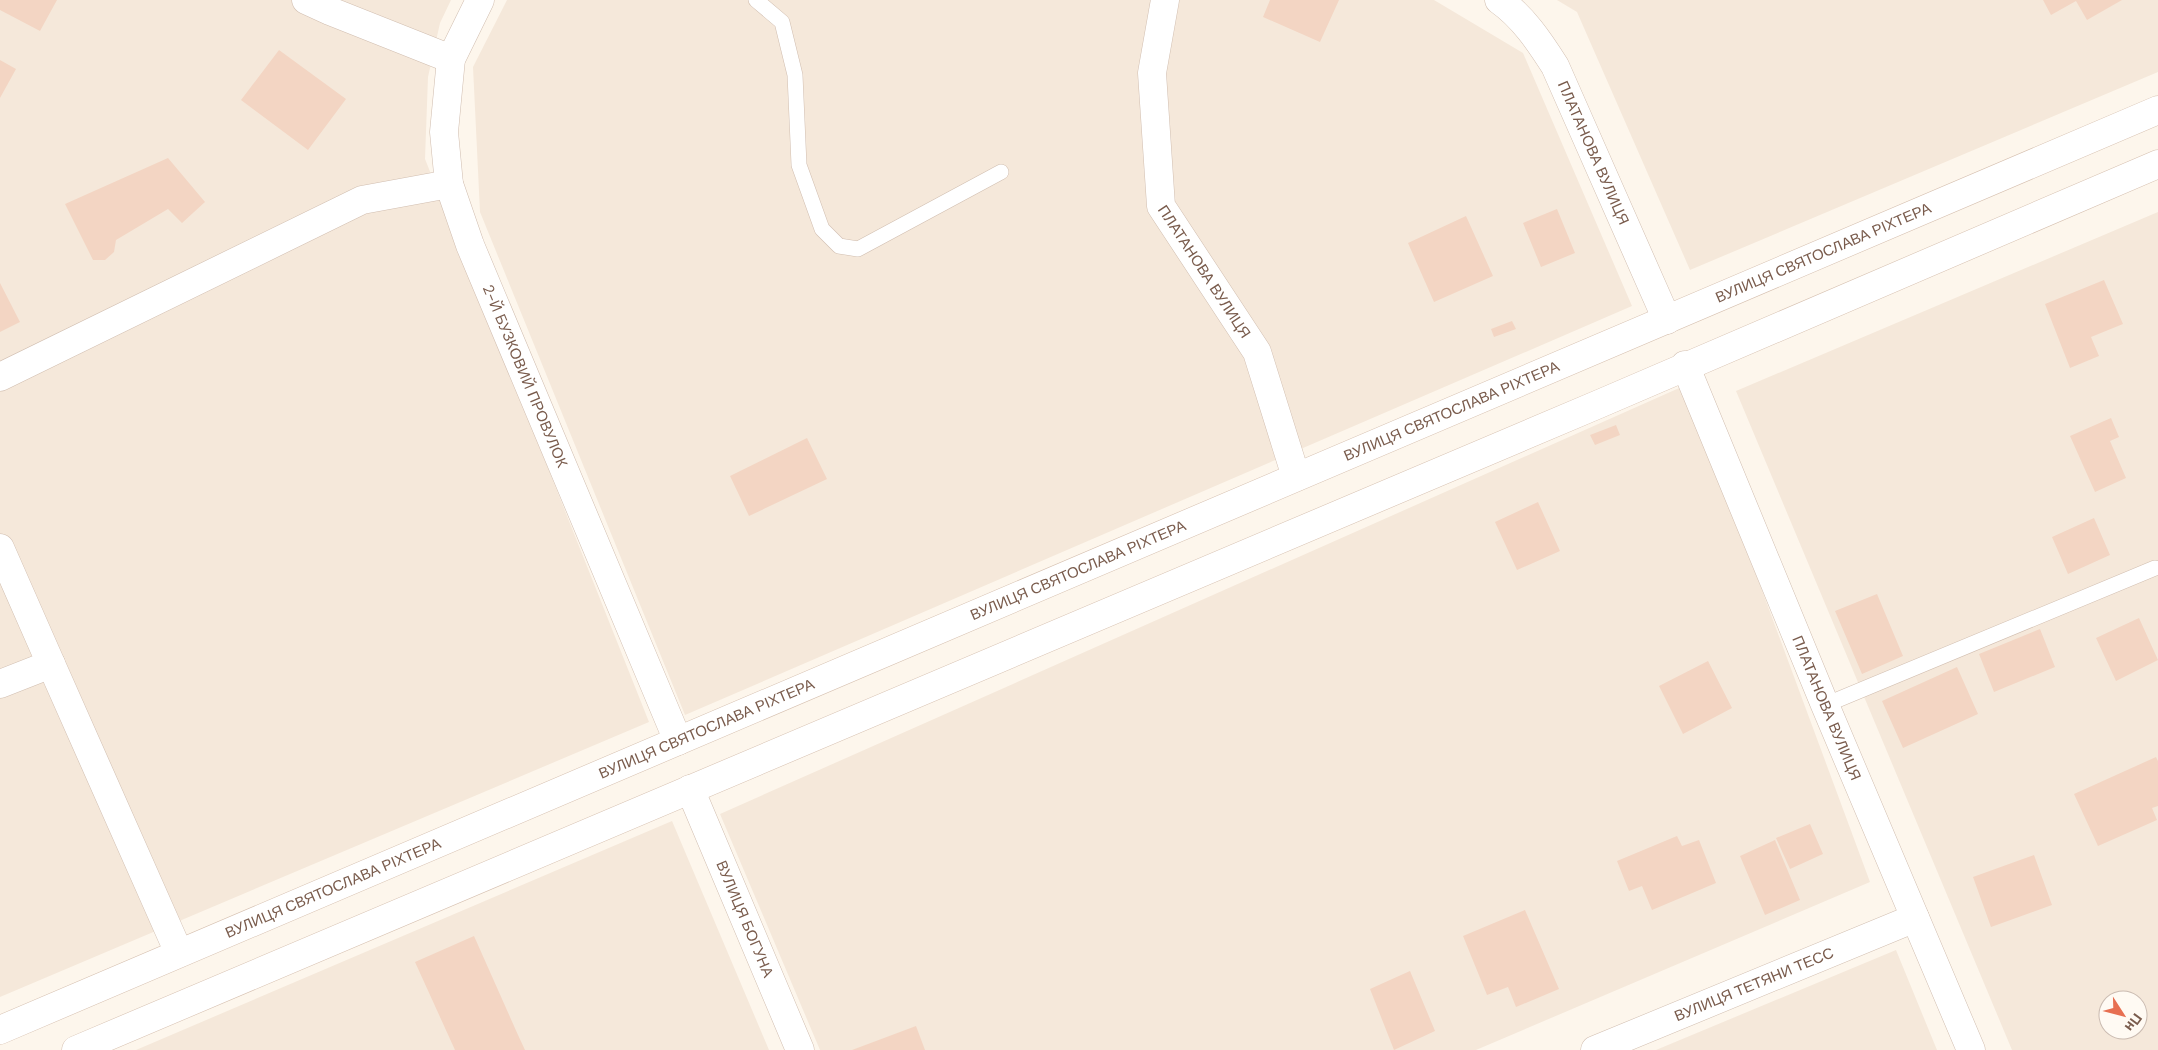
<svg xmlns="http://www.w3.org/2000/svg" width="2158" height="1050" font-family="'DM Sans',sans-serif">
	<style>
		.residential { fill: #f5e8da; fill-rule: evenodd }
		.building { fill: #f3d5c3 }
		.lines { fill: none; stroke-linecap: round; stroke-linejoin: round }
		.service-casing { stroke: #d1beb0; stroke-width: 16 }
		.minor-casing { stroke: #d1beb0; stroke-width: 29 }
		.secondary-casing { stroke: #d6c0b0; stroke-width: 29 }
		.service { stroke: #fff; stroke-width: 15 }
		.minor { stroke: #fff; stroke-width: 28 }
		.secondary { stroke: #fff; stroke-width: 28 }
		.labels { text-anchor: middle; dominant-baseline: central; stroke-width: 4.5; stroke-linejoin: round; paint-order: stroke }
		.street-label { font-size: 15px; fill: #7a5c4d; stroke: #fffaf3 }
	</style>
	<rect width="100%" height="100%" fill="#fdf6ec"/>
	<path class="residential" d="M0,0H451L440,23L428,77L425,159L649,722L0,997Z
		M507,0H1434L1523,53L1632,306L685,715L480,212L473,67Z
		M1557,0H2158V72L1690,270L1577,12Z
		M2158,212V1050H2012L1736,391ZM2108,1000H2138V1030H2108Z
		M1686,385L1870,882L1476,1050H820L720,814Z
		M672,821L769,1050H136Z
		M1896,950L1937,1050H1656Z"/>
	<path class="building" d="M0,0H57L40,31L0,10Z
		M1270,0H1339L1320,42L1263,17Z
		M2043,0H2122L2087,20L2076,1L2051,15Z
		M279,50L346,99L308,150L241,100Z
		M0,60L16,69L0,98Z
		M168,158L205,202L182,223L168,209L116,240L114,252L105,260H93L65,204Z
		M1557,209L1575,253L1541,267L1523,223Z
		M1466,216L1493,276L1434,302L1408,243Z
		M2104,280L2123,324L2091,337L2099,356L2070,368L2045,304Z
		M0,283L20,322L0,332Z
		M1512,321L1516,329L1494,337L1491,329Z
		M2111,418L2119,437L2110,441L2126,478L2095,492L2070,436Z
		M1616,425L1620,435L1595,445L1590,435Z
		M807,438L827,479L749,516L730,476Z
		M1538,502L1560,551L1517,570L1495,522Z
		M2094,518L2110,555L2068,574L2052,537Z
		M1877,594L1903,656L1862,674L1835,611Z
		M2139,618L2158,660L2116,681L2096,638Z
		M2040,629L2055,667L1994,692L1979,654Z
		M1708,661L1732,708L1683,734L1659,686Z
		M1957,667L1978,714L1903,748L1882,701Z
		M2156,757L2158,761V806L2152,808L2157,820L2098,846L2074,794Z
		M1810,824L1823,854L1790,869L1776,838Z
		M1677,836L1682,846L1699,840L1716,883L1652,910L1642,886L1629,891L1617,861Z
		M1775,840L1800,900L1765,915L1740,856Z
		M2034,855L2052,905L1991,927L1973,877Z
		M1525,910L1559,989L1516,1007L1508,987L1487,995L1463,936Z
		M474,936L518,1035L525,1050H455L415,962Z
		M1410,971L1435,1031L1394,1050L1370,989Z
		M916,1026L925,1050H852Z"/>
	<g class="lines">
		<g class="service-casing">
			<path id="service" d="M756,0L782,22L795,75L799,165L822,229L839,246L858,249L1001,172
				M1825,705L2155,568"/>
		</g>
		<g class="minor-casing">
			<g id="minor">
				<path d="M306,0L330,11L451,59"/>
				<path id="s1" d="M480,0L451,59L444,132L449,184L470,245L678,741"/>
				<path id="s2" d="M1165,0L1152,73L1161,206L1257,352L1296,477"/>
				<path id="s3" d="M1499,0C1523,17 1539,41 1555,66L1667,320"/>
				<path id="s4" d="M1685,365L1825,705L1971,1050"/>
				<path d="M0,377L362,200L449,184"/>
				<path d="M0,548L51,664L0,684"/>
				<path d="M51,664L179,953"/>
				<path id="s5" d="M690,789L800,1050"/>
				<path id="s6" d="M1595,1050L1915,918"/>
			</g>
		</g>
		<g class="secondary-casing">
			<g id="secondary">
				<path id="s7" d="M0,1030L2158,110"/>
				<path d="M76,1050L1599,404L2158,164"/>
			</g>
		</g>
		<use href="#service" class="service"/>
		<use href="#minor" class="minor"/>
		<use href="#secondary" class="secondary"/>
	</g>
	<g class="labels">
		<g class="street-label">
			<text stroke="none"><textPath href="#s3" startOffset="182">ПЛАТАНОВА ВУЛИЦЯ</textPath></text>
			<text stroke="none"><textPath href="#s7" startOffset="1982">ВУЛИЦЯ СВЯТОСЛАВА РІХТЕРА</textPath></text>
			<text stroke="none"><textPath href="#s2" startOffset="286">ПЛАТАНОВА ВУЛИЦЯ</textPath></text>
			<text stroke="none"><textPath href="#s1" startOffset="398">2-Й БУЗКОВИЙ ПРОВУЛОК</textPath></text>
			<text stroke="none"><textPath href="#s7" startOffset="1578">ВУЛИЦЯ СВЯТОСЛАВА РІХТЕРА</textPath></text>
			<text stroke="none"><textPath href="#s7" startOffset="1172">ВУЛИЦЯ СВЯТОСЛАВА РІХТЕРА</textPath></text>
			<text stroke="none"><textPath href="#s4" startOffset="371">ПЛАТАНОВА ВУЛИЦЯ</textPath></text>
			<text stroke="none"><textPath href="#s7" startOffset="768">ВУЛИЦЯ СВЯТОСЛАВА РІХТЕРА</textPath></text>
			<text stroke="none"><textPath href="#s7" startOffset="362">ВУЛИЦЯ СВЯТОСЛАВА РІХТЕРА</textPath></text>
			<text stroke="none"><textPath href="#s5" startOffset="141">ВУЛИЦЯ БОГУНА</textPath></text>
			<text stroke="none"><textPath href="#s6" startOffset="172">ВУЛИЦЯ ТЕТЯНИ ТЕСС</textPath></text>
		</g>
	</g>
	<g transform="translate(2123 1015) rotate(126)"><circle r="24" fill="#fffaf3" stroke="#cabbb1"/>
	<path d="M0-4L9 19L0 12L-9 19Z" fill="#e76f51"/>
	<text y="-8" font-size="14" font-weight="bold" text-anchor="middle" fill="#7a5c4d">Пн</text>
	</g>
</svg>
